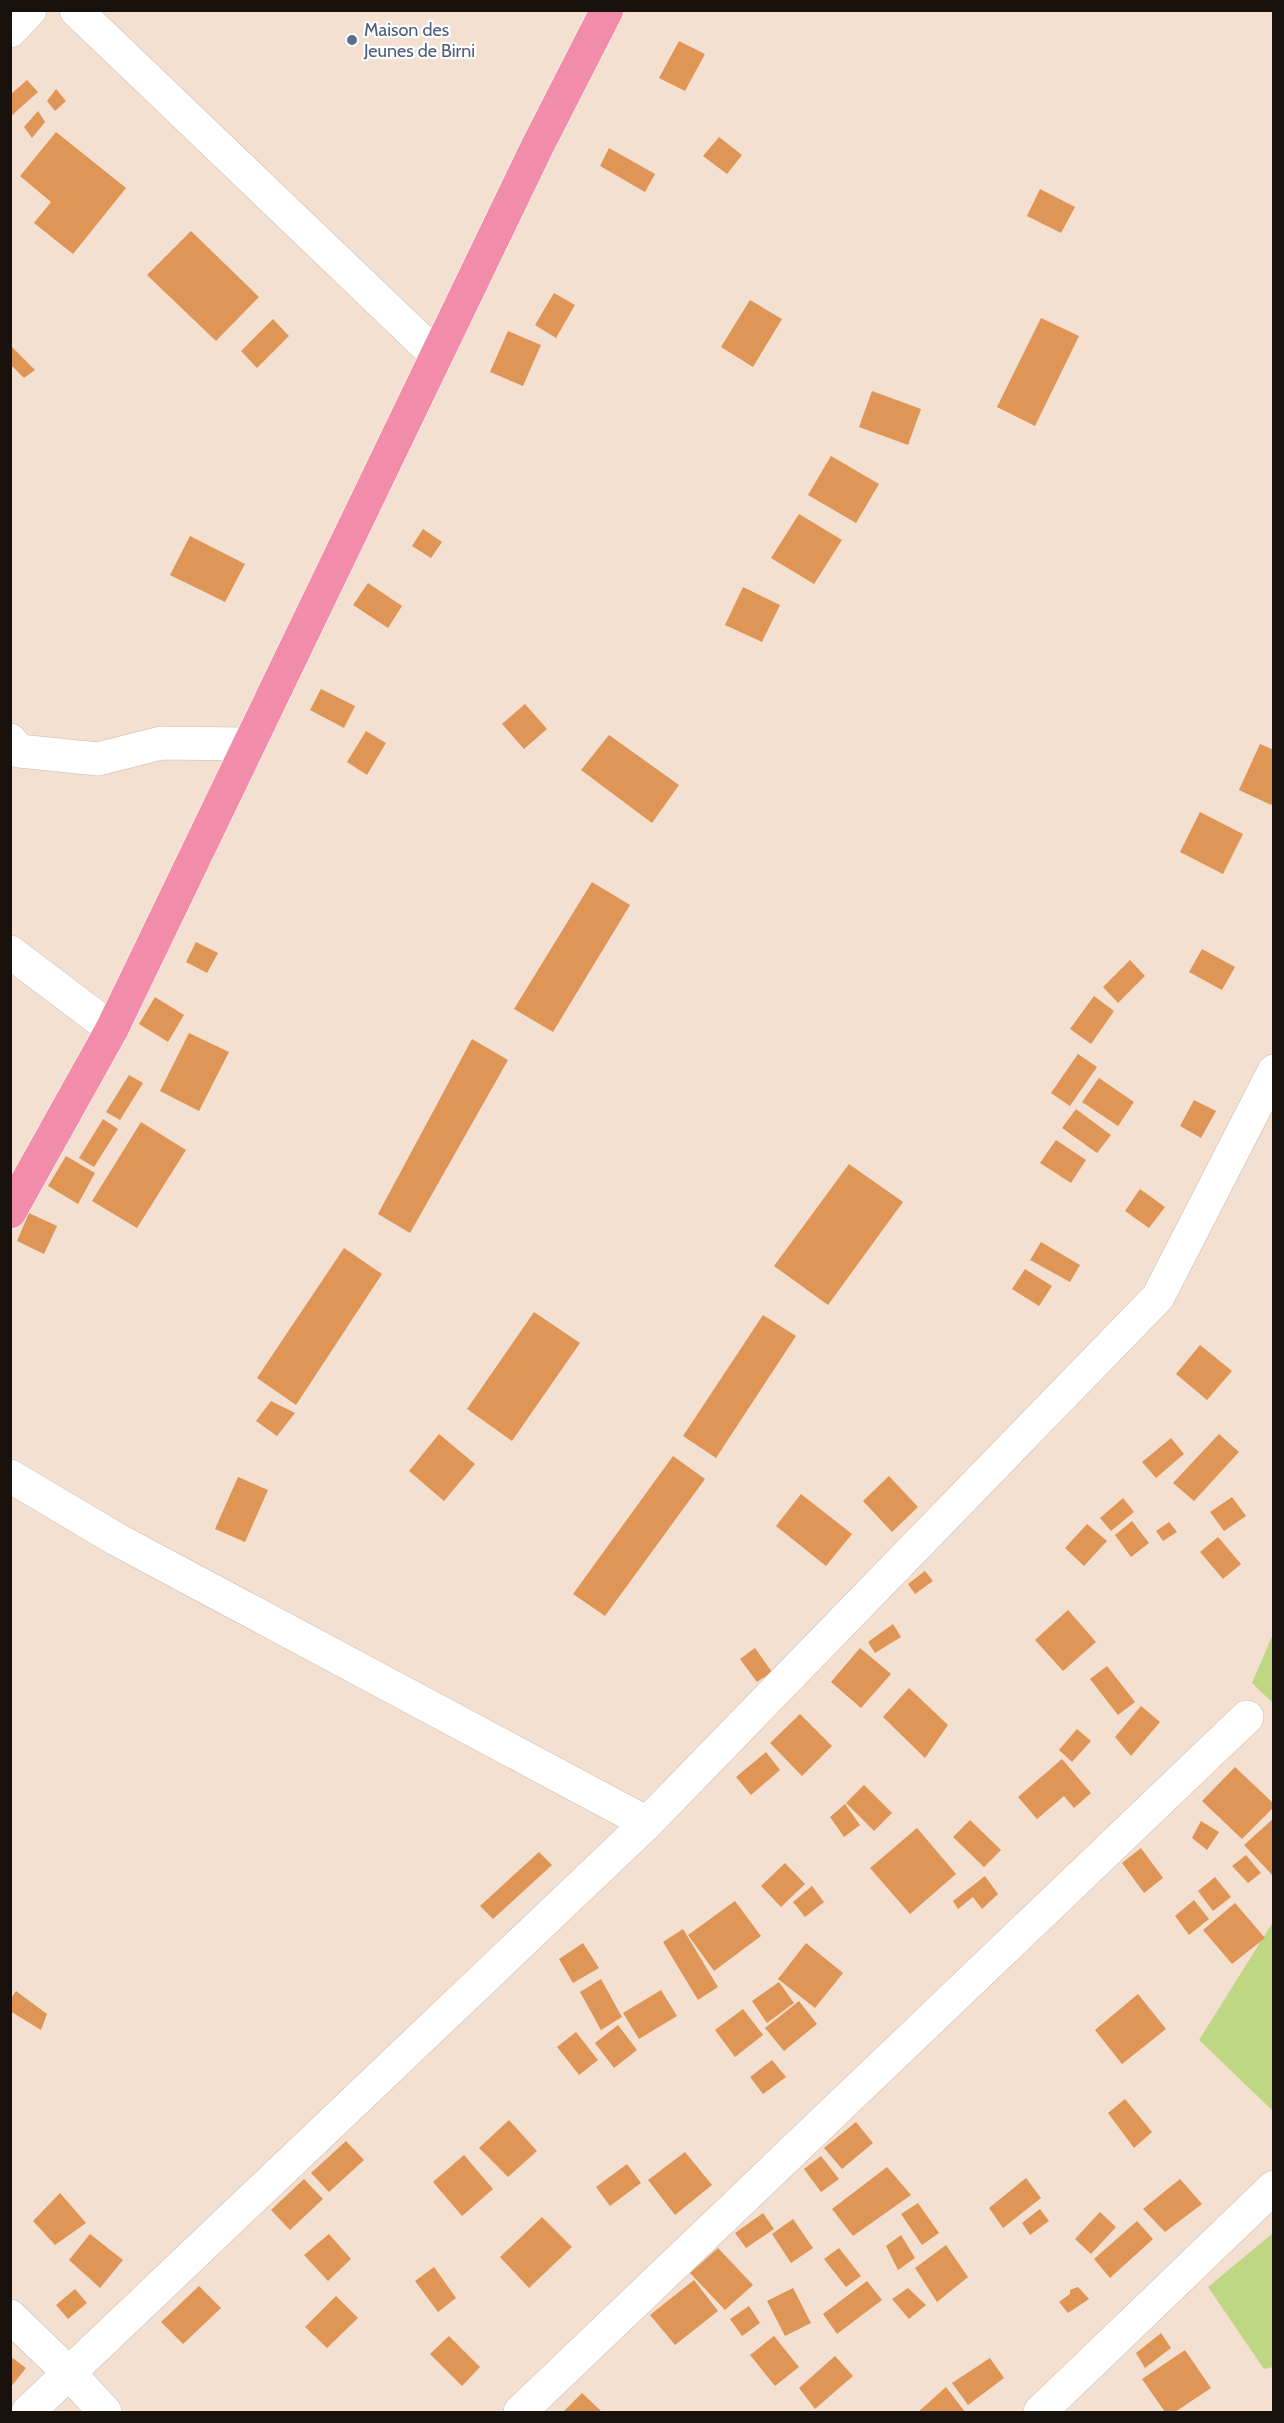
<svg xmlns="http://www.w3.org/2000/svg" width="1284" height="2423" font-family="Cabin,sans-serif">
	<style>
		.green { fill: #bfd683 }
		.building { fill: #de9555 }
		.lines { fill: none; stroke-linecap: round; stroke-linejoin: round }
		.minor-casing { stroke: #cbb9aa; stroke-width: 34 }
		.highway-casing { stroke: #fff; stroke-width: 34 }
		.minor { stroke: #fff; stroke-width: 33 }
		.highway { stroke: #f28cab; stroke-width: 33 }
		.service-dot { fill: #5c6f8a; stroke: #fff; stroke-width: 2 }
		.labels { text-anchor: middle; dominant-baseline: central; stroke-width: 4.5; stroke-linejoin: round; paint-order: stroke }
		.service-label { font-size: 18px; fill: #4e5e75; stroke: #fff; text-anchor: start }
	</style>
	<rect width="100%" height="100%" fill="#f4e0d1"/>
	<path class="green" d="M1273,1634V1703L1252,1683Z
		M1273,1922V2111L1199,2040Z
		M1273,2233V2367L1264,2369L1208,2287Z"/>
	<path class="building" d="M679,41L705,54L685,91L659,78Z
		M27,80L38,92L10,117V95Z
		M56,89L66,101L55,111L47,101Z
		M38,111L45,122L32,138L24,127Z
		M56,132L126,188L73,254L34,223L51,202L20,176Z
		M719,137L742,155L727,174L703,156Z
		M609,148L655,174L645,192L600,166Z
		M1040,189L1075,207L1061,233L1027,216Z
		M191,231L259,297L216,341L147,275Z
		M554,293L575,305L556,338L535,325Z
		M750,300L782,319L753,367L721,347Z
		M1041,318L1079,336L1035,426L997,407Z
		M273,319L289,336L257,368L241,351Z
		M508,331L541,345L523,386L490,372Z
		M10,345L35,370L24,378L10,364Z
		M872,391L921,409L908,445L859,427Z
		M831,456L879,484L856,523L808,495Z
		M799,514L842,540L814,584L771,558Z
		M423,529L442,542L431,558L412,546Z
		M190,536L245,564L225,602L170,575Z
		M368,583L402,606L388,628L353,605Z
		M743,587L780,605L762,642L725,625Z
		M321,689L355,706L344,728L310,710Z
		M525,704L547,729L524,749L502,724Z
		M366,731L386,743L367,775L347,762Z
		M609,735L679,785L652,823L581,770Z
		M1260,744L1274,750V800L1271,805L1239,790Z
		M1200,812L1243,834L1223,874L1180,852Z
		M592,882L630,905L553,1032L514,1009Z
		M196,942L218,953L207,973L186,962Z
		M1202,949L1235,967L1222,990L1189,972Z
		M1130,960L1145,976L1118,1003L1103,987Z
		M1094,996L1114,1011L1091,1044L1070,1029Z
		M155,997L184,1015L168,1042L139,1024Z
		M189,1033L229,1052L199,1111L160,1091Z
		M472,1039L508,1060L410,1233L378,1214Z
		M1078,1054L1097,1067L1070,1106L1051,1093Z
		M129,1075L143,1083L120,1120L106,1112Z
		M1099,1078L1134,1102L1118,1126L1082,1102Z
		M1194,1100L1216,1111L1201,1138L1180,1126Z
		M1076,1109L1111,1135L1097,1153L1062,1128Z
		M103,1119L118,1129L94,1167L79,1158Z
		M141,1122L186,1150L137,1228L92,1201Z
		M1056,1140L1086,1160L1071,1183L1040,1163Z
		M66,1156L95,1173L78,1204L48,1186Z
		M849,1164L903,1202L828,1305L774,1266Z
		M1140,1189L1165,1207L1149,1228L1125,1211Z
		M29,1213L57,1226L44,1254L17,1241Z
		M1041,1242L1080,1265L1070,1282L1030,1260Z
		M344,1248L382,1274L296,1405L257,1378Z
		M1025,1269L1052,1286L1039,1306L1012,1289Z
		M534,1312L580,1343L512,1441L467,1409Z
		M763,1315L796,1336L716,1458L683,1436Z
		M1200,1345L1232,1371L1207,1400L1176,1374Z
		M271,1401L295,1413L277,1436L256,1421Z
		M439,1434L475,1464L444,1501L409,1471Z
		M1219,1434L1239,1452L1194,1501L1173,1483Z
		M1171,1438L1184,1454L1156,1478L1142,1462Z
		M673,1456L705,1479L605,1616L573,1594Z
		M889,1476L918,1507L892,1532L863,1501Z
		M238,1477L268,1490L245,1542L215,1529Z
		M801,1494L852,1534L826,1566L776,1526Z
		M1232,1497L1246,1516L1224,1531L1210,1512Z
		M1123,1498L1134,1512L1111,1531L1100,1518Z
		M1132,1521L1149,1543L1131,1557L1115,1535Z
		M1169,1522L1177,1532L1163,1541L1156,1531Z
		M1087,1524L1107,1541L1084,1566L1065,1548Z
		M1218,1537L1241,1564L1223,1579L1200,1552Z
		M925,1571L933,1581L915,1594L908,1584Z
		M1068,1610L1096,1642L1063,1671L1035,1640Z
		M893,1624L901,1637L875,1653L868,1642Z
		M755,1648L772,1672L757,1682L740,1659Z
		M860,1648L891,1674L861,1708L831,1682Z
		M1107,1666L1135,1702L1118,1715L1090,1679Z
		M909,1688L948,1725L925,1758L883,1717Z
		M1141,1706L1160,1722L1131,1756L1115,1737Z
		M800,1714L832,1746L802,1776L770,1743Z
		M1077,1729L1091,1741L1072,1762L1059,1750Z
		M766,1752L780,1770L751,1795L736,1777Z
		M1062,1759L1091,1793L1074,1808L1064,1796L1037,1819L1018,1797Z
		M1235,1767L1274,1804V1807L1242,1839L1202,1801Z
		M864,1785L892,1813L874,1831L846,1803Z
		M845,1804L860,1825L844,1837L830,1817Z
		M1274,1818V1877L1244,1845Z
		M970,1820L1001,1850L984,1867L953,1837Z
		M1201,1821L1219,1832L1207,1850L1192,1838Z
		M917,1828L956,1874L910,1914L870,1868Z
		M1141,1848L1163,1878L1144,1893L1122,1863Z
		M539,1852L552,1865L493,1919L480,1906Z
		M1246,1855L1261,1873L1248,1883L1232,1866Z
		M785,1863L805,1884L781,1907L761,1886Z
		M985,1876L998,1894L982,1909L973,1897L958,1909L953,1901Z
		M1215,1877L1231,1897L1213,1911L1198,1891Z
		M812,1886L824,1902L805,1917L793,1902Z
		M1194,1900L1209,1919L1189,1935L1175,1916Z
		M735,1901L761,1936L714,1971L688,1935Z
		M1235,1903L1265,1938L1232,1964L1203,1930Z
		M683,1929L718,1987L698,2000L663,1942Z
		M583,1943L599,1968L573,1983L559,1959Z
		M806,1943L843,1973L815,2008L778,1979Z
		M601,1979L622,2017L601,2030L580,1992Z
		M779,1982L794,2003L767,2023L752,2001Z
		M661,1990L677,2016L639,2039L623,2013Z
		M16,1991L47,2014L41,2030L10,2011V2000Z
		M1138,1994L1166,2029L1122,2064L1095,2030Z
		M799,2001L817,2024L784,2051L765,2028Z
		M743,2009L763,2035L735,2057L715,2030Z
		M618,2025L637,2050L614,2068L595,2043Z
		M576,2032L598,2060L579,2075L557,2047Z
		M772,2060L786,2077L763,2094L750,2077Z
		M1125,2099L1152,2132L1134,2148L1108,2113Z
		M509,2120L537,2151L508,2177L479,2148Z
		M856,2122L873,2143L842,2169L824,2148Z
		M346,2141L364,2160L329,2192L311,2173Z
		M685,2152L712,2185L675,2215L648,2180Z
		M464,2155L493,2189L462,2216L433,2182Z
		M821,2156L839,2179L821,2192L804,2169Z
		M627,2164L641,2183L610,2206L596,2187Z
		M887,2167L911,2195L853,2236L832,2209Z
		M1026,2178L1041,2198L1003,2228L989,2208Z
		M304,2179L323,2199L290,2230L271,2210Z
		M1180,2179L1202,2204L1165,2232L1143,2209Z
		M60,2193L86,2223L55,2245L33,2221Z
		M918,2203L939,2233L922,2245L901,2214Z
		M1040,2209L1049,2221L1030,2235L1022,2223Z
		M1100,2212L1116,2227L1091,2254L1075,2239Z
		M763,2213L774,2229L746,2248L735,2233Z
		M542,2217L572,2247L529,2288L500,2257Z
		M793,2219L813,2248L791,2263L772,2234Z
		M1137,2221L1153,2239L1110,2278L1094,2259Z
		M90,2234L123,2260L100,2288L69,2260Z
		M329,2234L351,2259L328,2281L304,2255Z
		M901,2235L915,2258L898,2270L886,2246Z
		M946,2245L968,2277L937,2302L915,2268Z
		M718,2248L753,2285L725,2310L690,2273Z
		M839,2248L861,2276L846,2287L824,2259Z
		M434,2267L456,2298L438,2312L415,2281Z
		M694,2280L718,2311L675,2345L650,2315Z
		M867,2281L882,2300L837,2334L823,2314Z
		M199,2286L221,2308L183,2344L161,2322Z
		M1078,2287L1089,2299L1068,2313L1059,2302L1070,2294V2290Z
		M793,2288L811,2323L785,2336L767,2301Z
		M908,2288L926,2305L909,2319L892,2299Z
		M75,2289L87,2303L68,2319L56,2305Z
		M336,2296L358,2318L327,2348L305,2327Z
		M749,2306L760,2323L742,2336L730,2319Z
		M1161,2333L1171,2348L1145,2368L1136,2353Z
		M449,2336L480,2367L462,2386L430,2354Z
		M774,2336L799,2367L775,2386L750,2355Z
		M1185,2350L1211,2388L1175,2412H1165L1142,2379Z
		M10,2356L26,2368L10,2388Z
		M835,2356L853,2376L815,2409L799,2388Z
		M990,2358L1004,2378L968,2405L952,2383Z
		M946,2387L965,2412H918Z
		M582,2393L602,2412H563Z"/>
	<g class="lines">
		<g class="minor-casing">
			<path id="minor" d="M76,10L436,355
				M10,31L30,10
				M10,740L19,751L98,759L161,743L249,744
				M10,952L112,1029
				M10,1476L116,1539L647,1823
				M10,2316L69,2373L105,2412
				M28,2412L647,1823L1158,1297L1274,1071
				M520,2412L1247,1717
				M1040,2412L1274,2187"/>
		</g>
		<g class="highway-casing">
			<path id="highway" d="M10,1212L112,1029L537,147L607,10"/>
		</g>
		<use href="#minor" class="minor"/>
		<use href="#highway" class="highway"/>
	</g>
	<circle class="service-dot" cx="352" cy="40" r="6"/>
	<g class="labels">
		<g class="service-label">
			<text x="364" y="30">Maison des<tspan x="364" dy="21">Jeunes de Birni</tspan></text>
		</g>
	</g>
	<rect width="1284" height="2423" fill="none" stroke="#18110c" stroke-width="24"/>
</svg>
